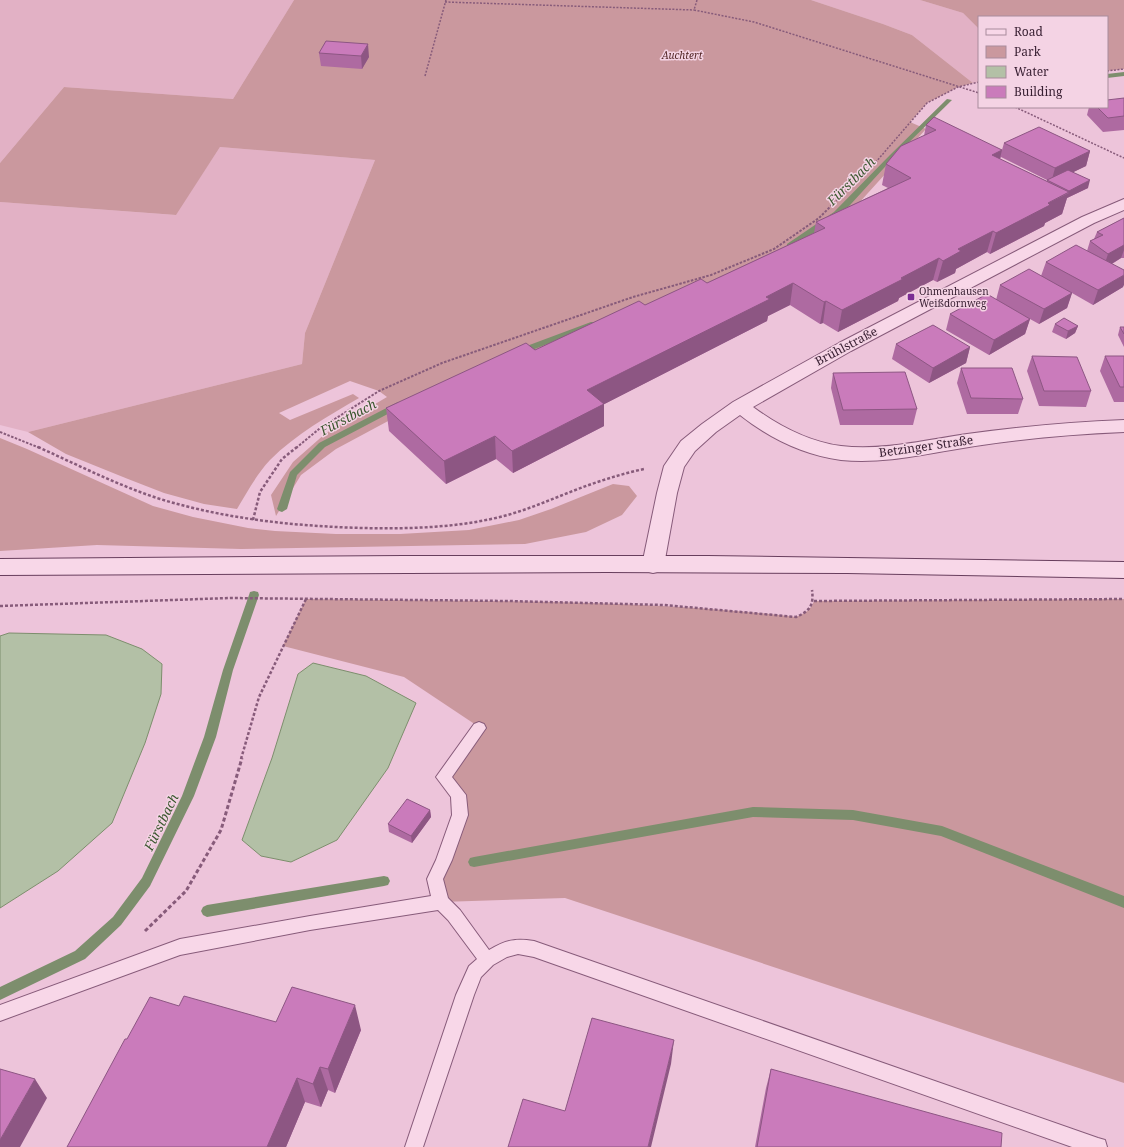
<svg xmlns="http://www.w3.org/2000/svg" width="1124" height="1147" font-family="'Noto Serif',serif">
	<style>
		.farmland { fill: #e2b1c5 }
		.green { fill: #ca989e }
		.water { fill: #b3c0a6; stroke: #7d8e6d }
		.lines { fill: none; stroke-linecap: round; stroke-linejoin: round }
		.stream { fill: #7d8e6d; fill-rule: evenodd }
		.service-casing { stroke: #875b7a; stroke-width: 2 }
		.minor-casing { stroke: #875b7a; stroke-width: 2 }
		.secondary-casing { stroke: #683e5d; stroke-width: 2 }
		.path-far3 { stroke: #875b7a; stroke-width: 1.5; stroke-dasharray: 2 1.5; stroke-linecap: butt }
		.path-far2 { stroke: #875b7a; stroke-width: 2; stroke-dasharray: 2.5 1.5; stroke-linecap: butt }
		.path-far1 { stroke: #875b7a; stroke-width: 2.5; stroke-dasharray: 3 2; stroke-linecap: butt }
		.path { stroke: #875b7a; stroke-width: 3; stroke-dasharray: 4 2.5; stroke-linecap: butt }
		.service { fill: #f8d7e8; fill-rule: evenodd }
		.minor { fill: #f8d7e8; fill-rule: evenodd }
		.secondary { fill: #f8d7e8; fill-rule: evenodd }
		.wall { fill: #ae6aa1; fill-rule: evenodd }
		.shaded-wall { fill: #8d5683 }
		.building { fill: #ca7bbb; stroke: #8d5683 }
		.poi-dot { fill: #7b2d94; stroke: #f4d3e4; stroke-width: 1.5 }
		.labels { text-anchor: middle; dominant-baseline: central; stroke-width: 3; stroke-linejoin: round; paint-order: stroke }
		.far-park-label { font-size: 10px; font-style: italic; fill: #532626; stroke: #f4d3e4 }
		.far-poi-label { font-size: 10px; fill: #371e31; stroke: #f4d3e4; text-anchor: start }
		.street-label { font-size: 12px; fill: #371e31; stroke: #f4d3e4 }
		.water-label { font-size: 13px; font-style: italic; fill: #3a562e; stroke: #f4d3e4 }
	</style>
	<rect width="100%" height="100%" fill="#edc4da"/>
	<path class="farmland" d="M0,0H294L233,99L64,87L0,163Z
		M811,0H920L963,13L979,29V82L973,83L912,35L883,24Z
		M220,147L375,160L305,333L302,364L28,432L0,425V202L175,215Z"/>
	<path class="green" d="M294,0H811L883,24L912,35L973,83L958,87L927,103L910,122L926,129L858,204L801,245L731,285L431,398L336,449L301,475L276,516L271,495L293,462L326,433L387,397L379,391L350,381L279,413L290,420L353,394L359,398C328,416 296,434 270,460C257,474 247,492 237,509L204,504L164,493L128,479L66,454L28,432L302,364L305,333L375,160L220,147L176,215L0,202V163L64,87L233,99Z
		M920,0H1124V69L1107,71V17H979V29L963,13Z
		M0,438L27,449L153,506L193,517L248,528L275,531L336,534H400L469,530L519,520L551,509L613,484L629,486L637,496L622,515L586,532L525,544L241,549L97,545L0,551Z
		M306,599C470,602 633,598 796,617C805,613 810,611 814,601L1124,599V1083L565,898L441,902L435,879L460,815L443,777L479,727L404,677L283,646Z"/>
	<path class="water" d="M9,633L106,635L142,649L162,664L161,694L145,743L112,823L58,871L0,908V636Z
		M313,663L366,676L416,703L388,768L337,840L291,862L261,856L242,840L272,758L298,674Z"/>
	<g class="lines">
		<path class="stream" d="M1124,72V76L1107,78V74Z
			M947,99L952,100L894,157L840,216L793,248H787V244L834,212L890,155Z
			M591,322H594L598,324L522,354H516L515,352L516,350Z
			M398,402L402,405L401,407L325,447L297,475L287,509L282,512L279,511L277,509L290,472L319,443Z
			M254,591L258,592L259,595L233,670L216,737L194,796L150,886L121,925L85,959L0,1000V987L75,951L113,917L142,878L182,796L204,737L223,670L249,595L250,592Z
			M753,807L853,810L942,826L1124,896V908L941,836L853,820L753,817L474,867L470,866L468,862L470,858L474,857Z
			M384,876L388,877L390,881L388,885L384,886L207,917L203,915L201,911L203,907L207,905Z"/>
		<g class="service-casing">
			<path id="service" d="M479,722L484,724L486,728L452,777L466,795L468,815L452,860L443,879L448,898L460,910L489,950C506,940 515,938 534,941L1098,1138L1105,1140L1107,1147H1072L534,957L518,954L507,957L493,965L481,977L474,995L423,1147H405L456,995L469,966L477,959L448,920L438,910L310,930L180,955L0,1021V1005L180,939L310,916L431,896L427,879L436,860L452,815L451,797L436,777L474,724Z"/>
		</g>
		<g class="minor-casing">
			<path id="minor" d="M1124,199V210L1094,223L851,351L753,407C779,426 809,442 841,446C882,451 926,440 967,434C1019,427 1071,422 1124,420V432C1077,434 1029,438 982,445C937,451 888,465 841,460C804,455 769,438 740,415L716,432L695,451L684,467L677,493L664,565L661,571L653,573L645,571L642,565L657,493L664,466L681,441L702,424L733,402L839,343L1082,217Z"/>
		</g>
		<g class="secondary-casing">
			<path id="secondary" d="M404,556H707L1124,562V578L847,573L606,572L0,575V559Z"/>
		</g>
		<path class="path-far3" d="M697,0L694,10L754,22L979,93
			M445,2L694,10
			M1107,71L1124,69
			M425,76L446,0
			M1015,107L1124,158
			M838,199L875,163L927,103L958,87L979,82"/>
		<path class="path-far2" d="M0,432L40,448
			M296,448L319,429L379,391L442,363L633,297L711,275L774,249L819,218L839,198"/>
		<path class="path-far1" d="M38,447C78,465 117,485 160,499C226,519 293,526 362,528C405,529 449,528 491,519C521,513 549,500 578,489C599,481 621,474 644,469
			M253,520L260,492L282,459L297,447
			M814,601L1124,599
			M0,606L230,598L508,601L664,605L796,617C810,611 814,605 812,590
			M241,759L259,697L306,599"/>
		<path class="path" d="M145,931L186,891L221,830L242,758"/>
		<use href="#service" class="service"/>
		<use href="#minor" class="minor"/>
		<use href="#secondary" class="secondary"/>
	</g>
	<path class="wall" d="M326,41L369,57L362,69L321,66L319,53Z
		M1124,98V130L1103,132L1087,115L1089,107H1107Z
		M1052,107H1065L1053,108Z
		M926,125L1002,150L1004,143L1090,151L1086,166L1073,172L1088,188L1067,198L1062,214L1045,223L1044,226L990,254L987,252L956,269L955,273L937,282L933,280L899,298L898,301L838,332L823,323L820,324L790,305L768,316L767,321L604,404V426L513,473L496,459L446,484L389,431L386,408L535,350L645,305L707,283L814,233L816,222L888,188L882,185L886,164L924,136ZM1001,157L1047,180V181L1000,159Z
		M1124,218V258H1121L1112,264L1123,287L1093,305L1072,293L1067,308L1039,324L1030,319L1025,334L989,355L946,330L950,314L996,300L1000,285L1041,276L1046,262L1087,251L1090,241L1094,239L1097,232Z
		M1055,324L1078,326L1075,333L1066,339L1052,332Z
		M1120,327H1124V347L1118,335Z
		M896,344L970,347L966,363L929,383L892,359Z
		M1032,356L1091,391L1086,407L1039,406L1027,371Z
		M1105,356H1124V402H1114L1100,371Z
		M961,368L1023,399L1018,414H967L957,383Z
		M833,373L917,409L913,425H840L831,388Z
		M430,810L431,817L412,843L389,832L388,824Z
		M179,1006L276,1022L361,1030L335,1093L328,1090L321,1107L305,1102L286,1147H67L127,1039Z
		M771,1069L1001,1147H755L766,1088Z"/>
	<path class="shaded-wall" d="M368,44L369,57L362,69L361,56Z
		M1002,150L997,171L992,155Z
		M1090,151L1086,166L1051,183L1055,168Z
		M1090,180L1088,188L1067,198L1062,214L1045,223L1044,226L990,254L996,233L1048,203L1069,193V191Z
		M993,231L987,252L956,269L955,273L937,282L943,261L958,249Z
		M1124,245V250L1121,258L1103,269L1108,254Z
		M939,258L933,280L899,298L898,301L838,332L842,310L901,278Z
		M1124,275V285L1123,287L1093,305L1098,290Z
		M793,283L790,305L768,316L767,321L587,413V390Z
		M1072,293L1067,308L1039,324L1044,309Z
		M826,301L823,323L820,324L824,302Z
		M1030,319L1025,334L989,355L994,340Z
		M1078,326L1075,333L1066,339L1068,331Z
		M970,347L966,363L929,383L933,368Z
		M604,404V426L513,473L512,451Z
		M495,436L496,459L446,484L444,461Z
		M430,810L431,817L412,843L411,836Z
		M355,1005L361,1030L335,1093L328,1069Z
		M674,1040L671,1064L651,1147H648Z
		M320,1067L328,1090L321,1107L313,1084Z
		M297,1078L305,1102L286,1147H267Z
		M35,1079L47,1098L20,1147H0V1140Z"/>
	<path class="building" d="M326,41L368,44L361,56L319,53Z
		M1124,98V116L1108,118L1097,107H1107V100Z
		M934,117L1002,150L992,155L1069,192L1048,203L1050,205L996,233L993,231L958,249L961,251L943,261L939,258L901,278L903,279L842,310L826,301L824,302L793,283L766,297L770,299L587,390L604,404L512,451L495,436L444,461L386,408L526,343L535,350L639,301L645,305L701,279L707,283L825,228L816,222L911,178L886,164L901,146L936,130L926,125Z
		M1039,127L1090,151L1055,168L1004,143Z
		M1068,170L1090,180L1069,191L1047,180Z
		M1124,218V245L1108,254L1090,241L1103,235L1097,232Z
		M1076,245L1124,270V275L1098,290L1046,262Z
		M1029,269L1072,293L1044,309L1000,285Z
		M987,294L1030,319L994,340L950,314Z
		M1064,318L1078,326L1068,331L1055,324Z
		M933,325L970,347L933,368L896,344Z
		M1120,327H1124V334Z
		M1032,356L1077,357L1091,391H1044Z
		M1105,356H1124V387H1120Z
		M961,368H1012L1023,399L971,398Z
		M905,372L917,409L843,410L833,373Z
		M407,799L430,810L411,836L388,824Z
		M292,987L355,1005L328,1069L320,1067L313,1084L297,1078L267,1147H67L125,1039H127L150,997L179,1006L184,996L276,1022Z
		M592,1018L674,1040L648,1147H508L523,1099L565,1111Z
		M0,1069L35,1079L0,1140Z
		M771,1069L1002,1133L1001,1147H757Z"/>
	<rect class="poi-dot" x="907" y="293" width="8" height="8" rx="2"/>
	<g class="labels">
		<g class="far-park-label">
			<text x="682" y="55">Auchtert</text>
		</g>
		<g class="far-poi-label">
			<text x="919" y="291">Ohmenhausen<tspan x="919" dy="12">Weißdornweg</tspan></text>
		</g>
		<g class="street-label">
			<text transform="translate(846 346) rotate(-28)">Brühlstraße</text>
			<text transform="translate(926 446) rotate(-8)">Betzinger Straße</text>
		</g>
		<g class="water-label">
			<text transform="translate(851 181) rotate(-45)">Fürstbach</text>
			<text transform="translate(348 417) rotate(-28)">Fürstbach</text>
			<text transform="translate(161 822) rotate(-64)">Fürstbach</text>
		</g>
	</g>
	<rect x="978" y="16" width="130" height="92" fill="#f4d3e4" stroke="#a88b9c"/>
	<rect x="986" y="29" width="20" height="6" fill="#f8d7e8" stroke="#a88b9c"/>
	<text x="1014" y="36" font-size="12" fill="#371e31">Road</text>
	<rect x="986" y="46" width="20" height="12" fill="#ca989e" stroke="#a88b9c"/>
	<text x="1014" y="56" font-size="12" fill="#371e31">Park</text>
	<rect x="986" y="66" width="20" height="12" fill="#b3c0a6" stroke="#a88b9c"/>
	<text x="1014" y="76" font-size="12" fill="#371e31">Water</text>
	<rect x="986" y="86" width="20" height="12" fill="#ca7bbb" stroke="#a88b9c"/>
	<text x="1014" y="96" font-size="12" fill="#371e31">Building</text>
</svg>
